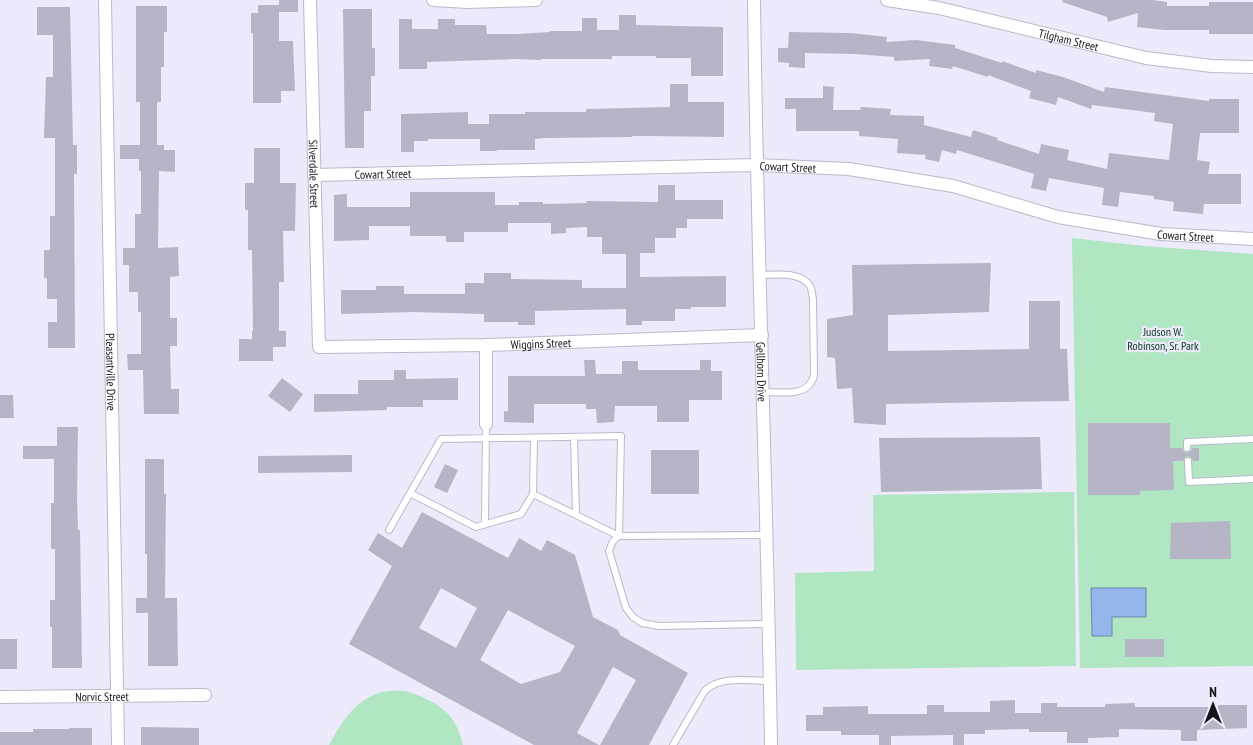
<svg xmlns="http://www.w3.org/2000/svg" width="1253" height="745" font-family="'PT Sans Narrow',sans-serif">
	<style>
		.green { fill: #b0e7c2 }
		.water { fill: #94b6ea; stroke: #6e85ac }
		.building { fill: #b6b5c5; fill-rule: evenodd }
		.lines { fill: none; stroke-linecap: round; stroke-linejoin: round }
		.service-casing { stroke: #bbb9c9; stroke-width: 8 }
		.minor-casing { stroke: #bbb9c9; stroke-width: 14 }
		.service { stroke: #fff; stroke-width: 6 }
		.minor { stroke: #fff; stroke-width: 12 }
		.labels { text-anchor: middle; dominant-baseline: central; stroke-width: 4.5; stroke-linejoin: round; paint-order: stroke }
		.street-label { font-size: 12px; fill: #15141a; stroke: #eceafb }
		.park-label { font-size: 12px; fill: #04361d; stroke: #eceafb }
	</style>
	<rect width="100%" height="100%" fill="#eceafb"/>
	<path class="green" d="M1072,238L1144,246L1253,254V666L1080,668Z
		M1074,492L1076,666L796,670L795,573L874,571L873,495Z
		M406,691C436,701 456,712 463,745H329C341,723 354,701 379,693C387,690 398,691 406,691Z"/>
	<path class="water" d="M1091,588H1146V617H1112V636H1092Z"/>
	<path class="building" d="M279,0H298V12H279Z
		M1063,0H1152L1167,2V6H1209V2H1253V34H1209V30H1164L1137,27L1138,13L1108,22L1107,17L1062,2Z
		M258,5H279V41H293L295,91H281V103H253V33H251V13H258Z
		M136,6H167V32H164V67H161V102H157V145H164V150H175V172L159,171L158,248L178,247L179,276L170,277V318H177V346H170L171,389H179V414H144L143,370H128L127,354H141V312H138V292H129V265H123V248H135V214H141V171H139V159H120V145H140V102H136Z
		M37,7H70L73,145H77V174H74L75,348H48V322H57V299H47V278H44V250H50V216H55V138H44L46,77H53V35H37Z
		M343,9H372V48H375V76H371V111H364V148H345Z
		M619,15H636V25L723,27V76H691V58H656V56H612V59H541V60L516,59L427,62V69H399V19H412V29H438V19H455V25H486L487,34H516L550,32V31H582V18H597V30H619Z
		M789,32L850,33L887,37L886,42L916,40L955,45V48L1002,63V61L1036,73V70L1063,77L1104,92L1105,87L1209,101V99H1239V133H1200L1197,160L1210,162L1208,174H1241V204H1204L1203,214L1173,211L1174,202L1154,199V196L1120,192L1118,207L1102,205L1104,188L1049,178L1046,191L1031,188L1034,174L957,150L956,154L942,150L939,162L925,159L926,155L897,153L898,139L859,136V131H796V109H785V98H823V86L834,87L833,110H860L861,107L891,109L890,115L924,116V125L971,137L973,130L998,138L997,140L1039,154L1041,144L1069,150L1067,160L1107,169L1109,153L1169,160L1173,124L1154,121L1155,113L1092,105L1091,109L1058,97L1056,105L1029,98L1031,91L988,75V77L953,66L952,69L929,66L930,59L894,61V57L855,54L805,53V68L789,67V63L778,62V48H788Z
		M670,84H688V102H724V137L648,136H632V137L545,138L535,139V150H497V151H480V139H428V141H414V152H401V114L468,112V124H489V114H525V112H586V109L670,107Z
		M254,148H280V183H296L295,231H283L284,282H279V331H286V347H273V361H239V339H252V331H253L252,250H248V210H245V183H254Z
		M658,185H675V200H723V219H687V228H676V238H655V253H640V277L726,276V307H691V309H675V321H642V325H626V309L535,311V325H518V322H484V314L413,312L341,314V290H376V286H404V294H465V283H484V273H511V279L582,280V288H626V254H602V237H587V227L566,228V233L551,234V223H508V232H464V242H446V236H410V226H369V240L334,241V195L347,194V207H410V192H495V205H519V202H543V204L587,203L586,201L658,202Z
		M991,263L989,312L888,315V351L1029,349V301H1060V349H1067L1069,401L886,404V425L854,423L852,388L837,389L835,358L827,357V319L853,315L852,265Z
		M584,360H595L596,374H622V361H638V370H700V360H711V371H722V400H689V422H657V406H615L614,422L597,423L596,409H586V404H534V423L504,422V411H508V376H585Z
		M394,370H406V379L458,378V400H423V407H387V410L314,412V394H358V380H394Z
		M282,378L303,394L290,412L268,396Z
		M0,395H13L14,418H0Z
		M1088,423H1170V448H1182L1184,452L1187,453L1191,451L1192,448H1199V461H1193L1192,458L1188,456L1185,457L1183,461H1173L1174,490L1140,491V495H1088Z
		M57,427H78L77,499L78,530H80L82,668H52V627H50V600H55V549H51V503H54V459H23V446H57Z
		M1040,437L1042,489L881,492L879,438Z
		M651,450H699V494H651Z
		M352,455V472L258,473V456Z
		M145,459H164V494H166L165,598H177L178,666H148V613H136V598H147V554H145Z
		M445,464L458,470L447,493L434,487Z
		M422,512L508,558L519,538L541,551L547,540L575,555L593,617L618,630L620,635L688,673L649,745H600L636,680L613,667L577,733L599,745H534L349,644L392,566L368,550L378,533L402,548ZM441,588L477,608L456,648L419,628ZM508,610L575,646L560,672L521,684L480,660Z
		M1230,521L1231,559H1170L1171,523Z
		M0,639H17V669H0Z
		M1125,639H1164V657H1125Z
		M1015,700V713H1041V703H1057V707H1105V704L1135,703V707H1218V705H1247V728L1197,730V741H1181V730L1119,729V737L1088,738V743H1067V732H1029V729L985,730V734H964V745H953V735L891,736V745H879V735H841V731H806V715H823V707L868,706V714H927V705H944V712H990V701Z
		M141,727L199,728V745H141Z
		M69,728H92V745H0V732H33V729H69Z"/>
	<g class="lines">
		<g class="service-casing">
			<path id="service" d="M760,275C775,275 801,271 810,286C812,289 812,295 813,299L814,375C809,398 782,392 763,392
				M574,437L576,515
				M1187,448V442L1253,439
				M1188,461L1189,482L1253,479
				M410,493L476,527L521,514L533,494L534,438
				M485,524L486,424
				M389,530L441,439L621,436L619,536L533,494
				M767,535L619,536L613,541L609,551L626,608L633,617L642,623L659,626L769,624
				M673,745L704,692C718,675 749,681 770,681"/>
		</g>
		<g class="minor-casing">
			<g id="minor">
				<path id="s1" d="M105,0L118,745"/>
				<path id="s2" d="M310,0L319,347L486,345L762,335"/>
				<path d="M433,0L468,2L536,0"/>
				<path id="s3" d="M754,0C757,248 767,497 771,745"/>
				<path id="s4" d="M887,0L939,8L1146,58L1212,66L1253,67"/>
				<path id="s5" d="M314,175L756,165L849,169L953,186L1058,217L1161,234L1253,239"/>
				<path d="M486,345V424"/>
				<path id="s6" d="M0,697L205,695"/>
			</g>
		</g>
		<use href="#service" class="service"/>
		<use href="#minor" class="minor"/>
	</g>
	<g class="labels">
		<g class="street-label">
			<text stroke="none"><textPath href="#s4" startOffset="186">Tilgham Street</textPath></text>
			<text stroke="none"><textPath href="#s5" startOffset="474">Cowart Street</textPath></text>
			<text stroke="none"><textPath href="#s2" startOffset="174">Silverdale Street</textPath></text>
			<text stroke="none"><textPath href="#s5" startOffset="69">Cowart Street</textPath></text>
			<text stroke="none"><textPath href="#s5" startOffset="879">Cowart Street</textPath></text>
			<text stroke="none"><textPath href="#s2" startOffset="569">Wiggins Street</textPath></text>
			<text stroke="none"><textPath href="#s3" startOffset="372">Gellhorn Drive</textPath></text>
			<text stroke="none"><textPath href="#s1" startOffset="372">Pleasantville Drive</textPath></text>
			<text stroke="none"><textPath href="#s6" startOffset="102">Norvic Street</textPath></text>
		</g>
		<g class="park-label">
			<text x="1163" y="331">Judson W.<tspan x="1163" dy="14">Robinson, Sr. Park</tspan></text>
		</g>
	</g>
	<g transform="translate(1213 705)" stroke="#eceafb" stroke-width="4" paint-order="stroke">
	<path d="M0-4L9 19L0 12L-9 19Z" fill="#15141a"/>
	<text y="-8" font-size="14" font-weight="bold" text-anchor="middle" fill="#15141a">N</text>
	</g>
</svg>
